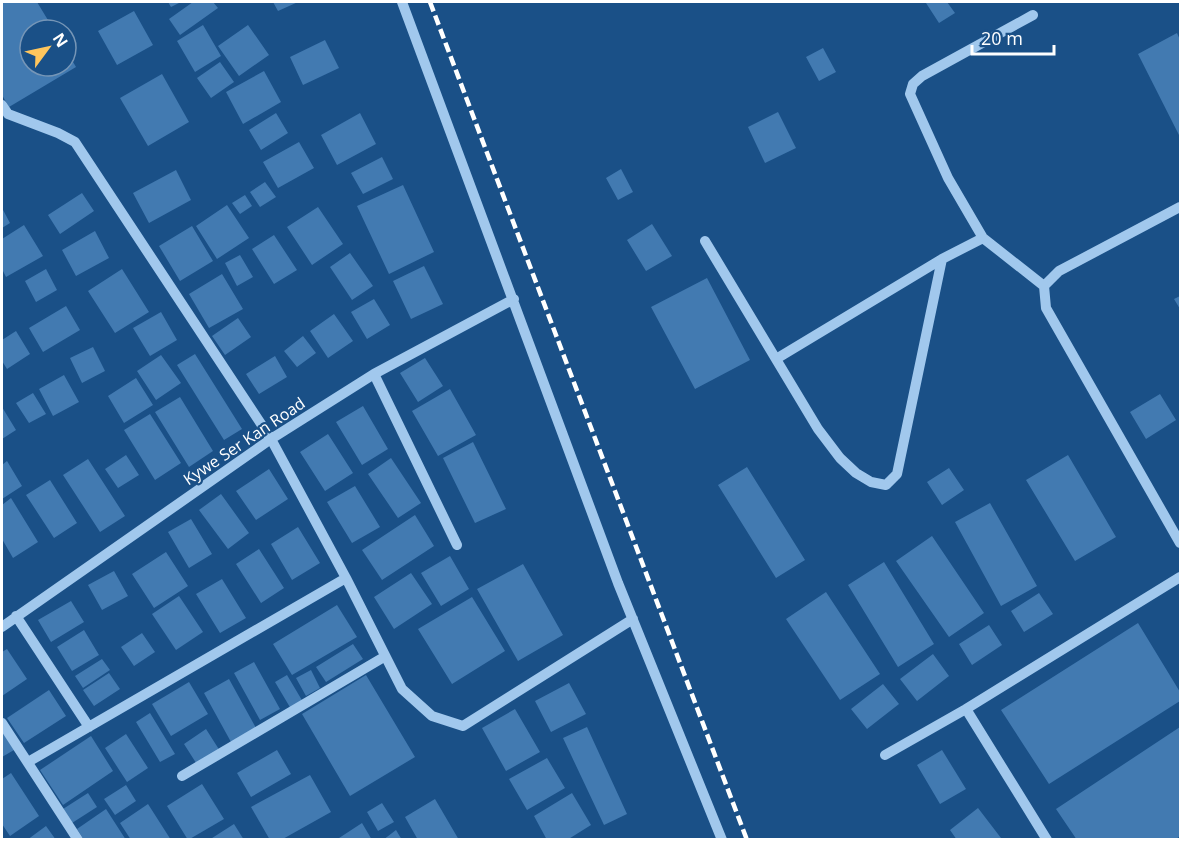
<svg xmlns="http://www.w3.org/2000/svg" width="1182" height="841" font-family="'Open Sans',sans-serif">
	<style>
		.building { fill: #427ab1 }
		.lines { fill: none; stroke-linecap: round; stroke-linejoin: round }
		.minor { stroke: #a1c8ed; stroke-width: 10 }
		.rail { stroke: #fff; stroke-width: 4.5; stroke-dasharray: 10 4.5; stroke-linecap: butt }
		.labels { text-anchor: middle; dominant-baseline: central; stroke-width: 4.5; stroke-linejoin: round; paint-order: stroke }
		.street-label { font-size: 16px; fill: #fff; stroke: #1a5087 }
	</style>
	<rect width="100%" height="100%" fill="#1a5087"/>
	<path class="building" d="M2,2H37L54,30H30V66H66V50L76,67L9,107L2,95Z
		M168,2H181L171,7Z
		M193,2H213L218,8L180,35L169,19Z
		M273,2H298L278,11Z
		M928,2H947L955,13L939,23L926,3Z
		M134,11L153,45L117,65L98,31Z
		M203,25L221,56L195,72L177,41Z
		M248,25L269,55L239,76L218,46Z
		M1177,33L1180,40V137L1138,54Z
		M325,40L339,68L303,85L290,57Z
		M823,48L836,72L819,81L806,57Z
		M220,62L234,82L211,98L197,78Z
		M264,71L281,102L243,124L226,92Z
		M162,74L189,122L148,146L120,98Z
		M778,112L796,148L765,163L748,127Z
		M276,113L288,133L261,150L249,130Z
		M360,113L376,144L337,165L321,135Z
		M299,142L314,168L278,188L263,162Z
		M382,157L393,179L363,194L351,173Z
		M621,169L633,192L618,200L606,178Z
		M176,170L191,200L149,223L133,193Z
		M265,182L276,197L260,207L250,192Z
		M403,185L434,252L389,274L357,206Z
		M82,193L94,211L60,234L48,215Z
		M245,195L252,206L240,214L232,203Z
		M227,205L249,238L217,259L196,226Z
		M318,207L343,244L312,265L287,227Z
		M2,208L10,223L2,228Z
		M652,224L672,256L646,271L627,240Z
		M24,225L43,256L6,277L2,269V239Z
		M192,226L213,261L180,281L159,246Z
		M95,231L109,258L76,276L62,250Z
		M274,235L297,270L274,284L252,249Z
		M350,253L373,286L352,300L330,267Z
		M240,255L253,277L237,286L225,263Z
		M424,266L443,304L411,319L393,281Z
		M46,269L57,290L36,302L25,281Z
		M122,269L149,312L115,333L88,291Z
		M222,274L243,309L209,328L189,294Z
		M707,278L750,360L695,389L651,307Z
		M1180,296V309L1174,299Z
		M374,299L390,325L367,339L351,312Z
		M66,306L80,330L43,352L29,328Z
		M161,312L177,340L150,356L133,328Z
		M334,314L353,341L328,358L310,331Z
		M238,318L251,337L225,355L212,336Z
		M16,331L30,354L7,369L2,361V340Z
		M303,336L316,353L297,367L284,351Z
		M93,347L105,371L82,383L70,358Z
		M195,354L242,429L224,440L177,365Z
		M161,355L181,383L156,400L137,371Z
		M275,356L287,377L259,394L246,374Z
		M425,358L443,386L418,402L400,373Z
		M64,375L79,402L53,416L39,389Z
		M136,378L153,405L124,423L108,396Z
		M450,389L476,435L438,456L412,411Z
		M33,393L46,414L29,423L16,403Z
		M1160,394L1176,420L1146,439L1130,412Z
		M180,397L213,451L189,467L155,412Z
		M363,406L388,449L362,465L336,422Z
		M2,407L16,430L2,439Z
		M150,414L181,463L155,480L124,430Z
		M328,434L353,473L325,491L300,452Z
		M473,442L506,509L475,523L443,458Z
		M126,455L139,475L118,488L105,469Z
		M1068,455L1116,537L1075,561L1026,480Z
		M391,458L421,503L398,518L368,474Z
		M88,459L125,516L100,532L63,475Z
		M7,461L22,486L2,499V465Z
		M747,467L805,560L776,578L718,485Z
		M949,468L964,490L942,505L927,482Z
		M269,469L288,499L256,520L236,491Z
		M50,480L77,523L54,538L26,495Z
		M355,486L380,527L352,543L327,502Z
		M221,494L249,533L228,549L199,510Z
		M11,498L38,542L13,558L2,539V505Z
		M990,503L1037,586L1001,606L955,522Z
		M415,515L434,546L382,580L362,550Z
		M191,519L212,554L189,568L168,532Z
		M298,527L320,563L292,580L271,544Z
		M932,536L984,613L949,637L896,561Z
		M259,549L284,588L261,603L236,564Z
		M166,552L188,586L154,608L132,574Z
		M450,556L469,589L441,606L421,573Z
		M884,562L934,644L898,667L848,585Z
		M523,564L563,635L518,661L477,589Z
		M114,571L128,596L102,610L88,585Z
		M411,573L432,604L394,629L374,597Z
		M222,579L246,618L220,633L196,594Z
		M826,592L880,674L840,700L786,619Z
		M1039,593L1053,614L1024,632L1011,611Z
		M179,596L203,632L176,650L152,614Z
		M472,597L505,651L452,684L418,629Z
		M71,601L84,622L51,642L38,620Z
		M337,605L357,637L292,675L273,644Z
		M1138,623L1180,692V701L1049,784L1001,710Z
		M989,625L1002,645L972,665L959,644Z
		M84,630L99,655L72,671L57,647Z
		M142,633L155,652L134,666L121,647Z
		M353,644L363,659L326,682L316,667Z
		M7,649L27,679L2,696V652Z
		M933,654L949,676L917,701L900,679Z
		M102,659L110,670L83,688L75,676Z
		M254,662L280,709L260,720L234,673Z
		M311,670L320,688L306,696L296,678Z
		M109,673L120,689L94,706L83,690Z
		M287,675L303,702L291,709L275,682Z
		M366,675L415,757L350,796L302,714Z
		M229,679L256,728L231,742L204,693Z
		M189,682L208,714L171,736L152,704Z
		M569,683L586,714L551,732L535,701Z
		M883,684L899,704L867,729L851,709Z
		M49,690L66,716L24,743L7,718Z
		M515,709L540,752L506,771L482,728Z
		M150,713L175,754L160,762L136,722Z
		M587,727L627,814L604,825L563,738Z
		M1180,727V836L1175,840H1077L1056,809Z
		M206,729L220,751L198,766L184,744Z
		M2,731L14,750L2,757Z
		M126,734L148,768L127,782L105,748Z
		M91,736L113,771L63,805L40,770Z
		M277,750L291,774L251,797L237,773Z
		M942,750L966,789L940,804L917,765Z
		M547,758L565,788L527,810L509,779Z
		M11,773L39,816L10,836L2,824V779Z
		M310,775L331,812L281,840H270L251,807Z
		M202,784L224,819L188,840L167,806Z
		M126,785L136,801L115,815L104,799Z
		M88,793L97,807L72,823L63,809Z
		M572,793L591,825L567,840H547L534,816Z
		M435,799L459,840H418L405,817Z
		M382,803L394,822L378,831L367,812Z
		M148,804L171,840H131L120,823Z
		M978,808L1001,838L957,840L950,830Z
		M106,809L126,840H84L77,829Z
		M362,823L372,840H336Z
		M234,824L244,840H209Z
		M46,826L56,840H27Z
		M396,830L402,840H383Z"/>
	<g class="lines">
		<path class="minor" d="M402,2L618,583L722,840
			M1033,15L922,76L913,84L910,94L948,178L983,238L1044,286
			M2,105L8,114L58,133L75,142L271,439L346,578L402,689L432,716L463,726L633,619
			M1180,207L1059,271L1044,286L1046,308L1180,543
			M705,241L818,429L840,458L856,473L871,482L886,485L897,474L942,259
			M776,359L942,259L983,238
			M374,374L457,545
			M16,616L89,727
			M2,627L271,439L374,374L514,299
			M2,723L78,840
			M885,755L966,709
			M28,762L346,578
			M182,776L384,657
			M1047,840L966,709L1180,577"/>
		<path class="rail" d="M430,2L747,840"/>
	</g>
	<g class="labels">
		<g class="street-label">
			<text transform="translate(244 441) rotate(-34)">Kywe Ser Kan Road</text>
		</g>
	</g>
	<rect width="1182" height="841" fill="none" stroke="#ffffff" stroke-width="6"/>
	<g transform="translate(48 48) rotate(57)"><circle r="28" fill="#1a5087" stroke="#7696b7" stroke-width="1.5"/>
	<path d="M0-4.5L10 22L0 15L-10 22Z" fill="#ffc65d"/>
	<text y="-9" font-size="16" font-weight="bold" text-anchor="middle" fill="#ffffff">N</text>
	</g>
	<path d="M972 45v9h82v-9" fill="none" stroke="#ffffff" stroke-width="3"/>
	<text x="981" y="45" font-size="18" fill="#ffffff" stroke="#1a5087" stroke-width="4.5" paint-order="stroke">20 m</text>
</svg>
